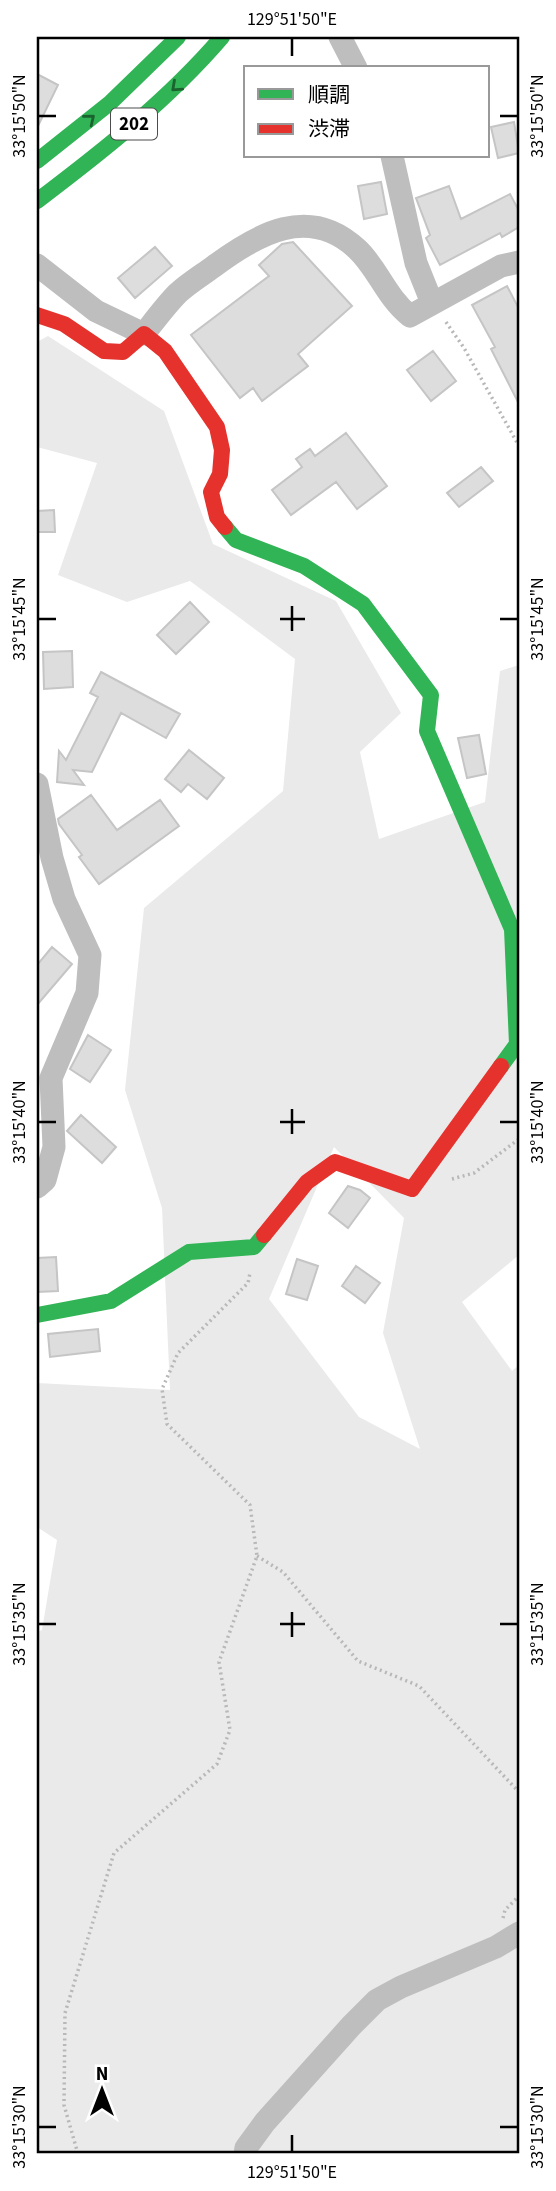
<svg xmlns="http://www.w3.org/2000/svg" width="556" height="2191" font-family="'Source Sans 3','Noto Sans JP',sans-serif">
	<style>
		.green { fill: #eaeaea; fill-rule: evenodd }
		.building { fill: #ddd; stroke: #c5c5c5; stroke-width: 2 }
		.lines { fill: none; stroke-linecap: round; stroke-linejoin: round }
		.path { stroke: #b8b8b8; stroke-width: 3.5; stroke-dasharray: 2 3.5; stroke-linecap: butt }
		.street { stroke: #bebebe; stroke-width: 23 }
		.fast { stroke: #30b455; stroke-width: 16 }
		.jam { stroke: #e5322d; stroke-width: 16 }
		.oneway { stroke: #1a632f }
		.ticks { fill: none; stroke: #000; stroke-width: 2.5 }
		.labels { text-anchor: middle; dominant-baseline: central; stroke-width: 7; stroke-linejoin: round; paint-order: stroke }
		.shield { fill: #fff; stroke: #4c4c4c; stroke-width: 2 }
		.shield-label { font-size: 19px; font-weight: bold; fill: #000 }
		.neatline { fill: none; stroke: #000; stroke-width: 2.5 }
		.ticks-label { font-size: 18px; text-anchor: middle; fill: #000 }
	</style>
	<rect width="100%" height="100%" fill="#fff"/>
	<path class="green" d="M48,336L164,411L213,544L336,601L401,713L360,752L379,839L485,802L500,671L519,665V1255L462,1302L512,1371L519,1365V2154H37V1632L42,1630L57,1540L37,1527V1383L170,1390L162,1208L125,1090L144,908L283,791L295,659L190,581L127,602L58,575L97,463L37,447V342ZM334,1147L404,1218L383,1333L420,1449L359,1417L269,1299Z"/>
	<path class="building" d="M37,74L58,85L37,128Z
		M514,122L519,153L498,158L491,127Z
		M381,182L387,214L364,219L358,186Z
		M449,186L461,219L510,194L519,211V227L502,237L500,233L440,265L426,238L430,235L416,198Z
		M293,242L352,306L298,354L308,366L262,401L253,388L240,398L191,335L269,276L259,265L282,244Z
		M155,247L172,266L135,298L118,278Z
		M507,286L519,309V404L491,349L495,347L472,305Z
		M433,351L456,381L431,401L407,370Z
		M346,433L387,486L357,509L336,482L291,515L272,490L302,467L296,459L310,449L315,456Z
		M481,467L493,481L459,507L447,493Z
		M54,510L55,532H37V511Z
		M190,602L209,622L176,654L157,635Z
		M72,651L73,687L44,689L43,652Z
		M101,672L180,714L166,738L121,713L92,772L73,770L84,785L57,782L59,751L66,760L98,697L90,693Z
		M479,735L486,774L467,778L458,738Z
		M189,750L224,778L207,799L188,784L181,792L165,779Z
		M91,795L117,830L160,800L179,826L99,884L79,857L82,855L59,824L58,819Z
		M52,947L72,964L37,1005V965Z
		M88,1035L111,1050L90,1082L70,1069Z
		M81,1115L116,1147L102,1163L67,1131Z
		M348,1186L360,1190L370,1198L348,1228L329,1213Z
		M56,1257L58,1291L37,1292V1258Z
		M297,1259L318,1266L307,1300L286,1294Z
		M356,1266L380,1283L365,1303L342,1286Z
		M98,1329L100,1351L50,1357L48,1334Z"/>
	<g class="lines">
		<path class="path" d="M446,322L464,348L519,446
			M452,1179L474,1173L519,1139
			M257,1556L283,1572L358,1661L419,1686L519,1792
			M503,1918L505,1910L519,1896
			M78,2154L64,2105L65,2013L114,1853L217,1764L230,1730L219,1662L257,1556L250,1505L167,1424L162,1389L178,1353L248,1283L250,1273"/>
		<path class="street" d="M340,37L356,68
			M392,156L416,263L432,303
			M37,265L96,311L144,334C155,320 166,305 178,293C189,283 202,275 213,267C257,234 309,204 357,249C377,267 386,297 410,316L501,266L519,262
			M37,784L52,858L64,899L90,955L87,993L51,1078L54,1147L45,1180L37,1187
			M245,2154L246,2148L265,2122L351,2026L377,2000L401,1987L496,1947L519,1933"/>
		<path class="fast" d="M37,161L110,103L178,37
			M37,201C103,151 168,100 222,37
			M225,527L236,540L304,566L363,604L431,695L427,731L512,929L517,1044L501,1066
			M37,1315L111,1301L189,1252L254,1247L264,1235"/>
		<path class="jam" d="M37,315L64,324L104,351L123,352L144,334L165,351L217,427L222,450L220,474L211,492L217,517L225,527
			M264,1235L307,1182L335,1162L412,1189L501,1066"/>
	</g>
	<defs><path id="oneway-chevron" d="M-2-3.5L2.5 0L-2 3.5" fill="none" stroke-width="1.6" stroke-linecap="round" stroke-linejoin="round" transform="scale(1.75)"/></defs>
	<g class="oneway">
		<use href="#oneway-chevron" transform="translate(176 87) rotate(138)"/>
		<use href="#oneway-chevron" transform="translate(90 119) rotate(-39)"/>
	</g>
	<path class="ticks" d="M292,38V56M38,116H56M500,116H518M292,606V631M38,619H56M280,619H305M500,619H518M292,1109V1134M38,1122H56M280,1122H305M500,1122H518M292,1612V1637M38,1624H56M280,1624H305M500,1624H518M38,2127H56M500,2127H518M292,2135V2152"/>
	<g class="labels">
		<rect class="shield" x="111" y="108.5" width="46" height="31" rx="5"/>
		<g class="shield-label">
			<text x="134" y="124">202</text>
		</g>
	</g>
	<rect width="556" height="2191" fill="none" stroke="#ffffff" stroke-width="77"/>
	<rect x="244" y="66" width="245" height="91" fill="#ffffff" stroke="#999999" stroke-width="2"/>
	<rect x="258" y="89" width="35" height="10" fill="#30b455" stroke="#999999" stroke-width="2"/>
	<text x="308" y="102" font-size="21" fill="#000000">順調</text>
	<rect x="258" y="124" width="35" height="10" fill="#e5322d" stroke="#999999" stroke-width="2"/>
	<text x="308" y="136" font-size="21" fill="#000000">渋滞</text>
	<g transform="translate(102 2090)" stroke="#ffffff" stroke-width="5" paint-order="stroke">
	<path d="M0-5L12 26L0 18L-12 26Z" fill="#000000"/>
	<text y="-10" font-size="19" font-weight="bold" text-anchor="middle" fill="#000000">N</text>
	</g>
	<rect x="38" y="38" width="480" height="2114" class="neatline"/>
	<g class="ticks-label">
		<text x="292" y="25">129°51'50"E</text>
		<text transform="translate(19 116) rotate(-90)" y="6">33°15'50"N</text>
		<text transform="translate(537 116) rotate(-90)" y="6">33°15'50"N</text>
		<text transform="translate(19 619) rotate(-90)" y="6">33°15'45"N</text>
		<text transform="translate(537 619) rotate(-90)" y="6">33°15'45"N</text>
		<text transform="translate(19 1122) rotate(-90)" y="6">33°15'40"N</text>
		<text transform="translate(537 1122) rotate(-90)" y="6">33°15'40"N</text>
		<text transform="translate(19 1624) rotate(-90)" y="6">33°15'35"N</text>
		<text transform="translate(537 1624) rotate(-90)" y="6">33°15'35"N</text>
		<text transform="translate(19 2127) rotate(-90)" y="6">33°15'30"N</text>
		<text transform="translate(537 2127) rotate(-90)" y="6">33°15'30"N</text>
		<text x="292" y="2178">129°51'50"E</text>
	</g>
</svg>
